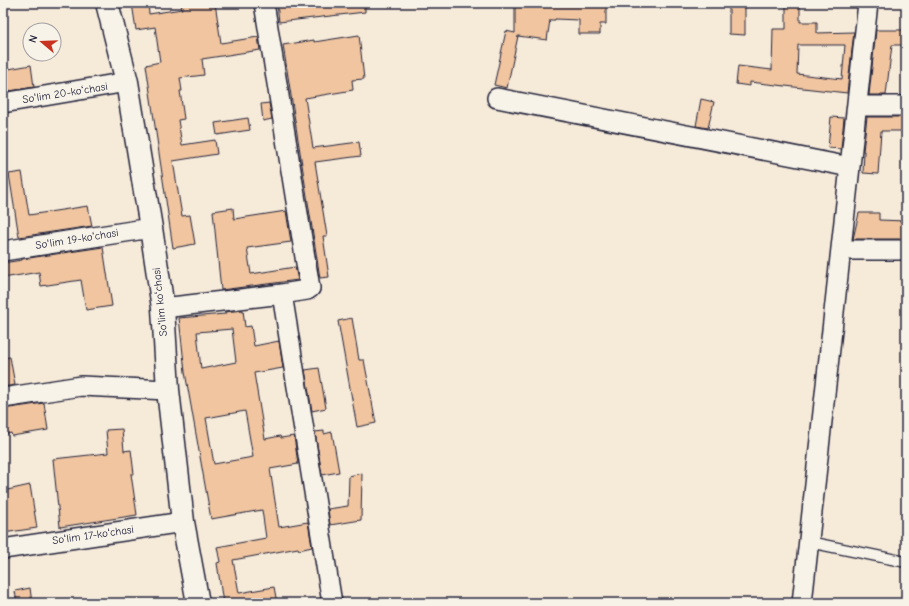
<svg xmlns="http://www.w3.org/2000/svg" width="909" height="606" font-family="'Comic Neue',sans-serif">
	<style>
		.building { fill: #f0c59f; stroke: #22223b; fill-rule: evenodd }
		.lines { fill: none; stroke-linecap: round; stroke-linejoin: round }
		.lane-casing { stroke: #22223b; stroke-width: 13 }
		.street-casing { stroke: #22223b; stroke-width: 22 }
		.secondary-casing { stroke: #22223b; stroke-width: 25 }
		.lane { stroke: #f7f3e8; stroke-width: 10 }
		.street { stroke: #f7f3e8; stroke-width: 19 }
		.secondary { stroke: #f7f3e8; stroke-width: 22 }
		.labels { text-anchor: middle; dominant-baseline: central; stroke-width: 3.5; stroke-linejoin: round; paint-order: stroke }
		.street-label { font-size: 11px; fill: #22223b; stroke: #f7f3e8 }
	</style>
	<rect width="100%" height="100%" fill="#f6ead9"/>
	<filter id="ink" filterUnits="userSpaceOnUse"><feTurbulence type="fractalNoise" baseFrequency=".025" numOctaves="2"/><feDisplacementMap in="SourceGraphic" scale="8" xChannelSelector="R" yChannelSelector="G"/><feConvolveMatrix kernelMatrix="1 2 1 2 8 2 1 2 1" color-interpolation-filters="sRGB"/></filter>
	<g filter="url(#ink)">
		<path class="building" d="M132,3H148L149,14L182,9L181,3H215L221,43L258,37L260,50L202,59L204,75L180,78L182,91H180L184,119L178,120L182,145L215,140L217,154L173,161L182,216L190,215L195,244L173,248L146,65L160,62L155,27L136,30Z
			M277,3H365V12L279,22Z
			M515,3H606V24H600V34H579V20L555,19V20H550L547,40L518,36L507,88L494,85L506,31L515,33Z
			M729,3H745V35L729,34Z
			M786,3H800V22H817V33L854,32L847,93L750,82V86L736,84L738,66L772,70L773,29H786ZM798,45H845L842,79L797,74Z
			M876,30H906V45H892L886,95H869Z
			M359,35L364,79L352,80L353,90L305,98L313,148L359,142L361,156L315,162L327,236H323L329,277L320,278L283,45L314,40V42Z
			M31,65L34,87L3,92V70Z
			M701,99L714,102L708,128L696,126Z
			M269,103L272,119L263,121L261,104Z
			M831,117L844,118L841,149L828,148Z
			M867,117H906V131H881L878,174L863,173L864,151H863Z
			M248,118L250,130L217,135L215,123Z
			M22,172L29,215L88,206L92,226L19,237L9,174Z
			M233,208L234,219L286,211L291,242L247,248L251,274L295,267L298,280L221,290L213,211Z
			M859,213H879V220L906,221V239H853Z
			M103,247L112,306L86,310L81,280L41,286L39,272L3,278V263L22,260V259Z
			M243,310L245,327L251,326L254,346L279,341L283,368L254,373L265,439L280,436L281,438L294,436L298,464L270,469L279,527L308,522L312,547L299,550L298,548L233,560L239,593L274,587L277,603H223L217,563L220,562L217,547L266,538L262,510L211,519L185,372L179,318L225,314V312ZM232,329L236,362L201,369L197,332ZM245,411L253,457L214,464L206,418Z
			M352,318L359,360H364L376,423L357,427L338,321Z
			M10,357L15,385L3,387V358Z
			M319,368L326,408L312,411L305,370Z
			M44,403L48,430L12,436L11,433L3,435V409Z
			M122,429L124,451L131,450L134,474H131L137,515L60,527L53,459L108,453L106,430Z
			M324,431V434L332,432L339,472L322,475L315,432Z
			M362,473L361,520L330,525L328,509L348,506L349,476Z
			M30,485L37,528L3,533V518L6,517L3,505V491Z
			M30,588L32,603H17L15,591Z"/>
		<g class="lines">
			<g class="lane-casing">
				<path id="lane" d="M809,542L906,562"/>
			</g>
			<g class="street-casing">
				<path id="street" d="M497,98L850,167
					M3,103L127,82
					M857,106H906
					M841,250H906
					M3,251L151,228
					M282,294L332,603
					M163,308L282,294L307,290L310,288L264,3
					M3,398L81,386L168,390
					M3,549L183,522
					M802,603L868,3"/>
			</g>
			<g class="secondary-casing">
				<path id="secondary" d="M107,3L127,82L151,228L163,308L168,390L183,522L198,603"/>
			</g>
			<use href="#lane" class="lane"/>
			<use href="#street" class="street"/>
			<use href="#secondary" class="secondary"/>
		</g>
	</g>
	<g class="labels">
		<g class="street-label">
			<text transform="translate(65 93) rotate(-9)">Soʻlim 20-koʻchasi</text>
			<text transform="translate(77 239) rotate(-9)">Soʻlim 19-koʻchasi</text>
			<text transform="translate(160 302) rotate(-96)">Soʻlim koʻchasi</text>
			<text transform="translate(93 535) rotate(-8)">Soʻlim 17-koʻchasi</text>
		</g>
	</g>
	<rect width="909" height="606" fill="none" stroke="#f7f3e8" stroke-width="16"/>
	<rect x="8" y="8" width="893" height="590" fill="none" stroke="#22223b" stroke-width="1.5" filter="url(#ink)"/>
	<g transform="translate(42 42) rotate(289)"><circle r="19" fill="#f7f3e8" stroke="#a29fa3"/>
	<path d="M0-3L7 15L0 10L-7 15Z" fill="#c8321e"/>
	<text y="-6" font-size="11" font-weight="bold" text-anchor="middle" fill="#22223b">N</text>
	</g>
</svg>
